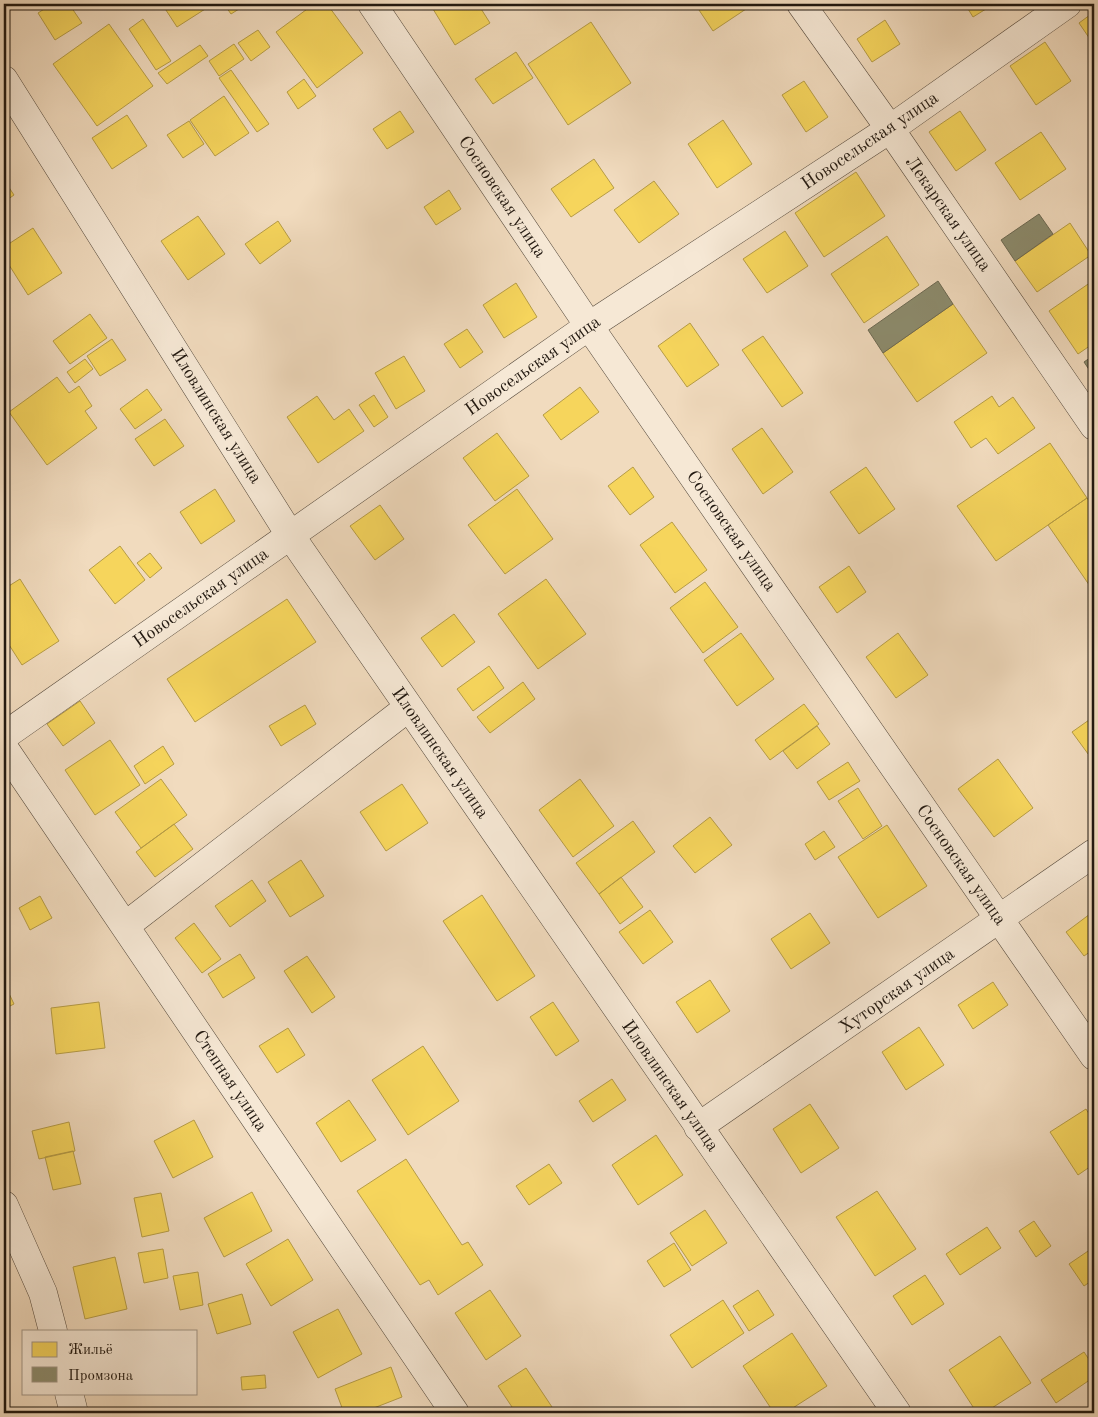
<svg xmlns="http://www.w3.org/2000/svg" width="1098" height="1417" font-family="'Old Standard TT',serif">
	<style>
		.homes { fill: #f6d55c; stroke: #b69c45 }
		.industry { fill: #8c8c6e; stroke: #6c6952 }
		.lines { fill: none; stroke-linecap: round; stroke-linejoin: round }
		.minor-casing { stroke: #55493c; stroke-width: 29 }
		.minor { stroke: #f6e8d5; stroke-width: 28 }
		.labels { text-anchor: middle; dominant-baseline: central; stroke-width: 5; stroke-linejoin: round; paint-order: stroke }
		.street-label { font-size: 18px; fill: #211810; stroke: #f6e8d5 }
	</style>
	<rect width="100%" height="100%" fill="#f1dbbe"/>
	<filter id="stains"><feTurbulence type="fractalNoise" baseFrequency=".004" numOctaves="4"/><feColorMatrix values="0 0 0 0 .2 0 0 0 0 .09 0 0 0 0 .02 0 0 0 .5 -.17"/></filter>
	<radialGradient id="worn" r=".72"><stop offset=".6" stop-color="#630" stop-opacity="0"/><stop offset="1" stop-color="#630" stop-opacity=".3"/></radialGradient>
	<path class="homes" d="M52,4H69L82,23L55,40L38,13Z
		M162,4H213L177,27Z
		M224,4H247L231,14Z
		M314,4H327L363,53L317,88L276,32Z
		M441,4H478L490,23L455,45L433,9Z
		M695,4H752V5L713,31Z
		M965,4H994L973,17Z
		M1094,12V45L1079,23Z
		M143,19L171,61L156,70L129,29Z
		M885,20L900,44L872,62L857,39Z
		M591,22L631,83L568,125L528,64Z
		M109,24L153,86L97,126L53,64Z
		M258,30L270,47L251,61L238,43Z
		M1045,42L1071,81L1036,105L1010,66Z
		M234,44L244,59L219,76L209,61Z
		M200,45L208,56L167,84L158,73Z
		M516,52L533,78L493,104L475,79Z
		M231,70L269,124L257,132L219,78Z
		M304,79L316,96L298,109L287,92Z
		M804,81L828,117L806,132L782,95Z
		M224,96L249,133L215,156L190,120Z
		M400,111L414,132L387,149L373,129Z
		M960,111L986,150L956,171L929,132Z
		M127,115L147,146L112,169L92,138Z
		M723,120L752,164L717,188L688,144Z
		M189,121L204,144L183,158L167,135Z
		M1041,132L1066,169L1020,200L995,163Z
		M594,159L614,188L571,217L551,189Z
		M856,172L885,216L824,257L795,213Z
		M4,180L14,195L4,202Z
		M654,181L679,214L639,243L614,210Z
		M449,190L461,209L436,225L424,207Z
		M198,216L225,254L188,280L161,241Z
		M278,221L291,241L260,264L245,244Z
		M1070,223L1091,255L1037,292L1015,261Z
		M33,228L62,273L28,295L4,257V247Z
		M785,231L808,266L767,293L743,259Z
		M887,236L919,285L864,323L831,274Z
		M1094,280V343L1078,354L1049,311Z
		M516,283L537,317L504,338L483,305Z
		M953,304L987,353L917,402L883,353Z
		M90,314L107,338L70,364L53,341Z
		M690,323L719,365L687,387L658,346Z
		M467,329L483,352L460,368L444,344Z
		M763,336L803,393L782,407L742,350Z
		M112,339L126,360L100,376L87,356Z
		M404,356L425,391L396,409L375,373Z
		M85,359L93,369L75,383L67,372Z
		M57,377L69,393L79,386L92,406L85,411L97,428L47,465L9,412Z
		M580,387L599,412L561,440L543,415Z
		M147,389L162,410L135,429L120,409Z
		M374,395L388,417L374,427L359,405Z
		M317,396L334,420L349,409L364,431L318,463L287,417Z
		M992,396L999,407L1013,397L1035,428L998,454L986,438L971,448L954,422Z
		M165,419L184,446L154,466L135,439Z
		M762,428L793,472L763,494L732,449Z
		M497,433L529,476L495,501L463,458Z
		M1050,443L1087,498L996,561L957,506Z
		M633,467L654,497L630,515L608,486Z
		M866,467L895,509L859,534L830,492Z
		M215,489L235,521L201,544L180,512Z
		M517,489L553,539L505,574L468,525Z
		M1087,498L1094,508V592L1048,525Z
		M380,505L404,539L375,560L350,526Z
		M672,522L707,570L675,593L640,545Z
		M120,546L145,580L115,604L89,570Z
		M150,553L162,568L150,578L137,563Z
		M849,566L866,592L837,613L819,587Z
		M20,579L59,641L22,665L4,637V589Z
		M546,579L586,634L538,669L498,614Z
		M705,582L738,627L703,653L670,608Z
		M287,599L316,642L195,722L167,679Z
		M454,614L475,642L442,667L421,638Z
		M741,633L774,679L737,706L704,660Z
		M898,633L928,675L896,698L866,657Z
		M489,666L504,688L473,711L457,689Z
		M523,682L535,699L490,733L477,717Z
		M80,701L95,723L63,746L47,724Z
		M804,704L819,724L770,760L755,740Z
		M305,705L316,724L281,746L269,726Z
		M1089,720L1094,728V762L1072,732Z
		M817,726L830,744L797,769L783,751Z
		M110,740L140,785L95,815L65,770Z
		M163,746L174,764L145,784L134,766Z
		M998,759L1033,808L994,837L958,789Z
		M848,762L860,781L829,800L817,782Z
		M161,779L187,815L141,848L115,812Z
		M580,779L614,826L573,857L539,810Z
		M402,784L428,823L386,851L360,812Z
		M858,788L882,826L863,839L838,801Z
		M710,817L732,845L695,873L673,846Z
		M633,821L655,852L599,894L576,863Z
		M174,824L193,849L155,877L136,852Z
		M887,825L927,886L878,918L838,857Z
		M824,831L835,847L815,860L805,844Z
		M301,860L324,896L290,917L268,882Z
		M621,877L643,907L620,924L599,894Z
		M252,880L266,901L230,927L215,906Z
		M482,895L535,976L497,1001L443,921Z
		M40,896L52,918L30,930L19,908Z
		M650,910L673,942L643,964L619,932Z
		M1094,911V949L1084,956L1066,932Z
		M810,913L830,943L791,969L771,939Z
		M194,923L221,959L202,973L175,938Z
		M240,954L255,978L223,998L208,974Z
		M307,956L335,997L312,1013L284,971Z
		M710,980L730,1011L697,1033L676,1002Z
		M993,982L1008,1005L973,1029L958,1005Z
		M4,983L14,1004L4,1009Z
		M99,1002L105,1048L56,1054L51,1008Z
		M553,1002L579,1041L556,1056L530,1017Z
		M919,1027L944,1065L906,1090L882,1052Z
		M288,1028L305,1055L277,1073L259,1046Z
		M423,1046L459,1101L408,1135L372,1080Z
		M612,1079L626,1100L593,1122L579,1101Z
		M349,1100L376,1140L341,1162L316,1123Z
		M810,1104L839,1148L801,1173L773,1129Z
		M1086,1109L1094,1122V1164L1078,1175L1050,1132Z
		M194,1120L213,1157L173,1178L154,1141Z
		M69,1122L75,1151L39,1159L32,1131Z
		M656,1135L683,1175L638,1205L612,1165Z
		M73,1151L81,1184L53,1190L45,1157Z
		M406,1159L462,1245L468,1242L483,1265L438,1295L429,1280L420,1285L357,1191Z
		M549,1164L562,1183L529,1205L516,1186Z
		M877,1191L916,1249L875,1276L836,1217Z
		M252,1192L272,1231L224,1257L204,1218Z
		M161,1193L169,1231L142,1237L134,1198Z
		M705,1210L727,1243L692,1266L670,1233Z
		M1034,1221L1051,1246L1036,1257L1019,1231Z
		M987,1227L1001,1248L960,1275L946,1254Z
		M288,1239L313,1280L271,1306L246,1264Z
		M674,1243L691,1270L664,1287L647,1261Z
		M1094,1247V1279L1084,1286L1069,1264Z
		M163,1249L168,1278L144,1283L138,1253Z
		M115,1257L127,1309L85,1319L73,1267Z
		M198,1272L203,1305L180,1310L173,1276Z
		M925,1275L944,1304L912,1325L893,1296Z
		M490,1290L521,1336L486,1360L455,1313Z
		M758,1290L774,1315L749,1331L733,1306Z
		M242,1294L251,1324L217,1334L208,1304Z
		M723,1300L744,1333L692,1368L670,1335Z
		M338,1309L362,1354L318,1378L293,1332Z
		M792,1333L827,1386L785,1413H774L743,1366Z
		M1000,1336L1031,1383L984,1413H977L949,1370Z
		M1084,1352L1094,1367V1377L1056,1403L1041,1380Z
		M391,1367L402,1397L361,1413H344L335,1389Z
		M526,1368L556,1413H516L498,1386Z
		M265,1375L266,1388L242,1390L241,1377Z"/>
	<path class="industry" d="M1039,214L1053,234L1015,261L1001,240Z
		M938,281L953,304L883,353L868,330Z
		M1094,355V377L1084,362Z"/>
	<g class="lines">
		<g class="minor-casing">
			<path id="minor" d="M372,4L589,326L1094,1056
				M801,4L890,129L1094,426
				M4,80L290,535L897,1413
				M4,736L589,326L890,129L1067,4
				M4,748L455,1413
				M125,926L409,707
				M698,1127L1094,853
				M4,1205L43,1293L53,1331
				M69,1393L74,1413"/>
		</g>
		<use href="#minor" class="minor"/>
	</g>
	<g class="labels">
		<g class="street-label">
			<text transform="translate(870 141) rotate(-34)">Новосельская улица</text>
			<text transform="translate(502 197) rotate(56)">Сосновская улица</text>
			<text transform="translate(948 214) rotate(55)">Лекарская улица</text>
			<text transform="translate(533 366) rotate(-35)">Новосельская улица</text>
			<text transform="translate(216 416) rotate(58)">Иловлинская улица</text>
			<text transform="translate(731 531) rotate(55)">Сосновская улица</text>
			<text transform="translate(201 598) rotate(-35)">Новосельская улица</text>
			<text transform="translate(440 753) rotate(55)">Иловлинская улица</text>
			<text transform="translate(961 865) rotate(55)">Сосновская улица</text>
			<text transform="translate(897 991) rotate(-35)">Хуторская улица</text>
			<text transform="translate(230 1081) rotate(56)">Степная улица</text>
			<text transform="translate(670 1086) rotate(55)">Иловлинская улица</text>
		</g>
	</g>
	<rect width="1098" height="1417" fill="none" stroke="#f1dbbe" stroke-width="20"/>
	<rect x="5" y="5" width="1088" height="1407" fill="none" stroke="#211810" stroke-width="2.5"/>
	<rect x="10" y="10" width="1078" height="1397" fill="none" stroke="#211810"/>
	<rect x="22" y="1330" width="175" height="65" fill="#f6e8d5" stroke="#a19586"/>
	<rect x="32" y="1342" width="25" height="15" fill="#f6d55c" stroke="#a19586"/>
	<text x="68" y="1354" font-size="15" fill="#211810">Жильё</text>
	<rect x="32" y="1367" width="25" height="15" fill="#8c8c6e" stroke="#a19586"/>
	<text x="68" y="1380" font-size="15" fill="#211810">Промзона</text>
	<rect width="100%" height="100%" filter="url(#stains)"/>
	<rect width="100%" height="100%" fill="url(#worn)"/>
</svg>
